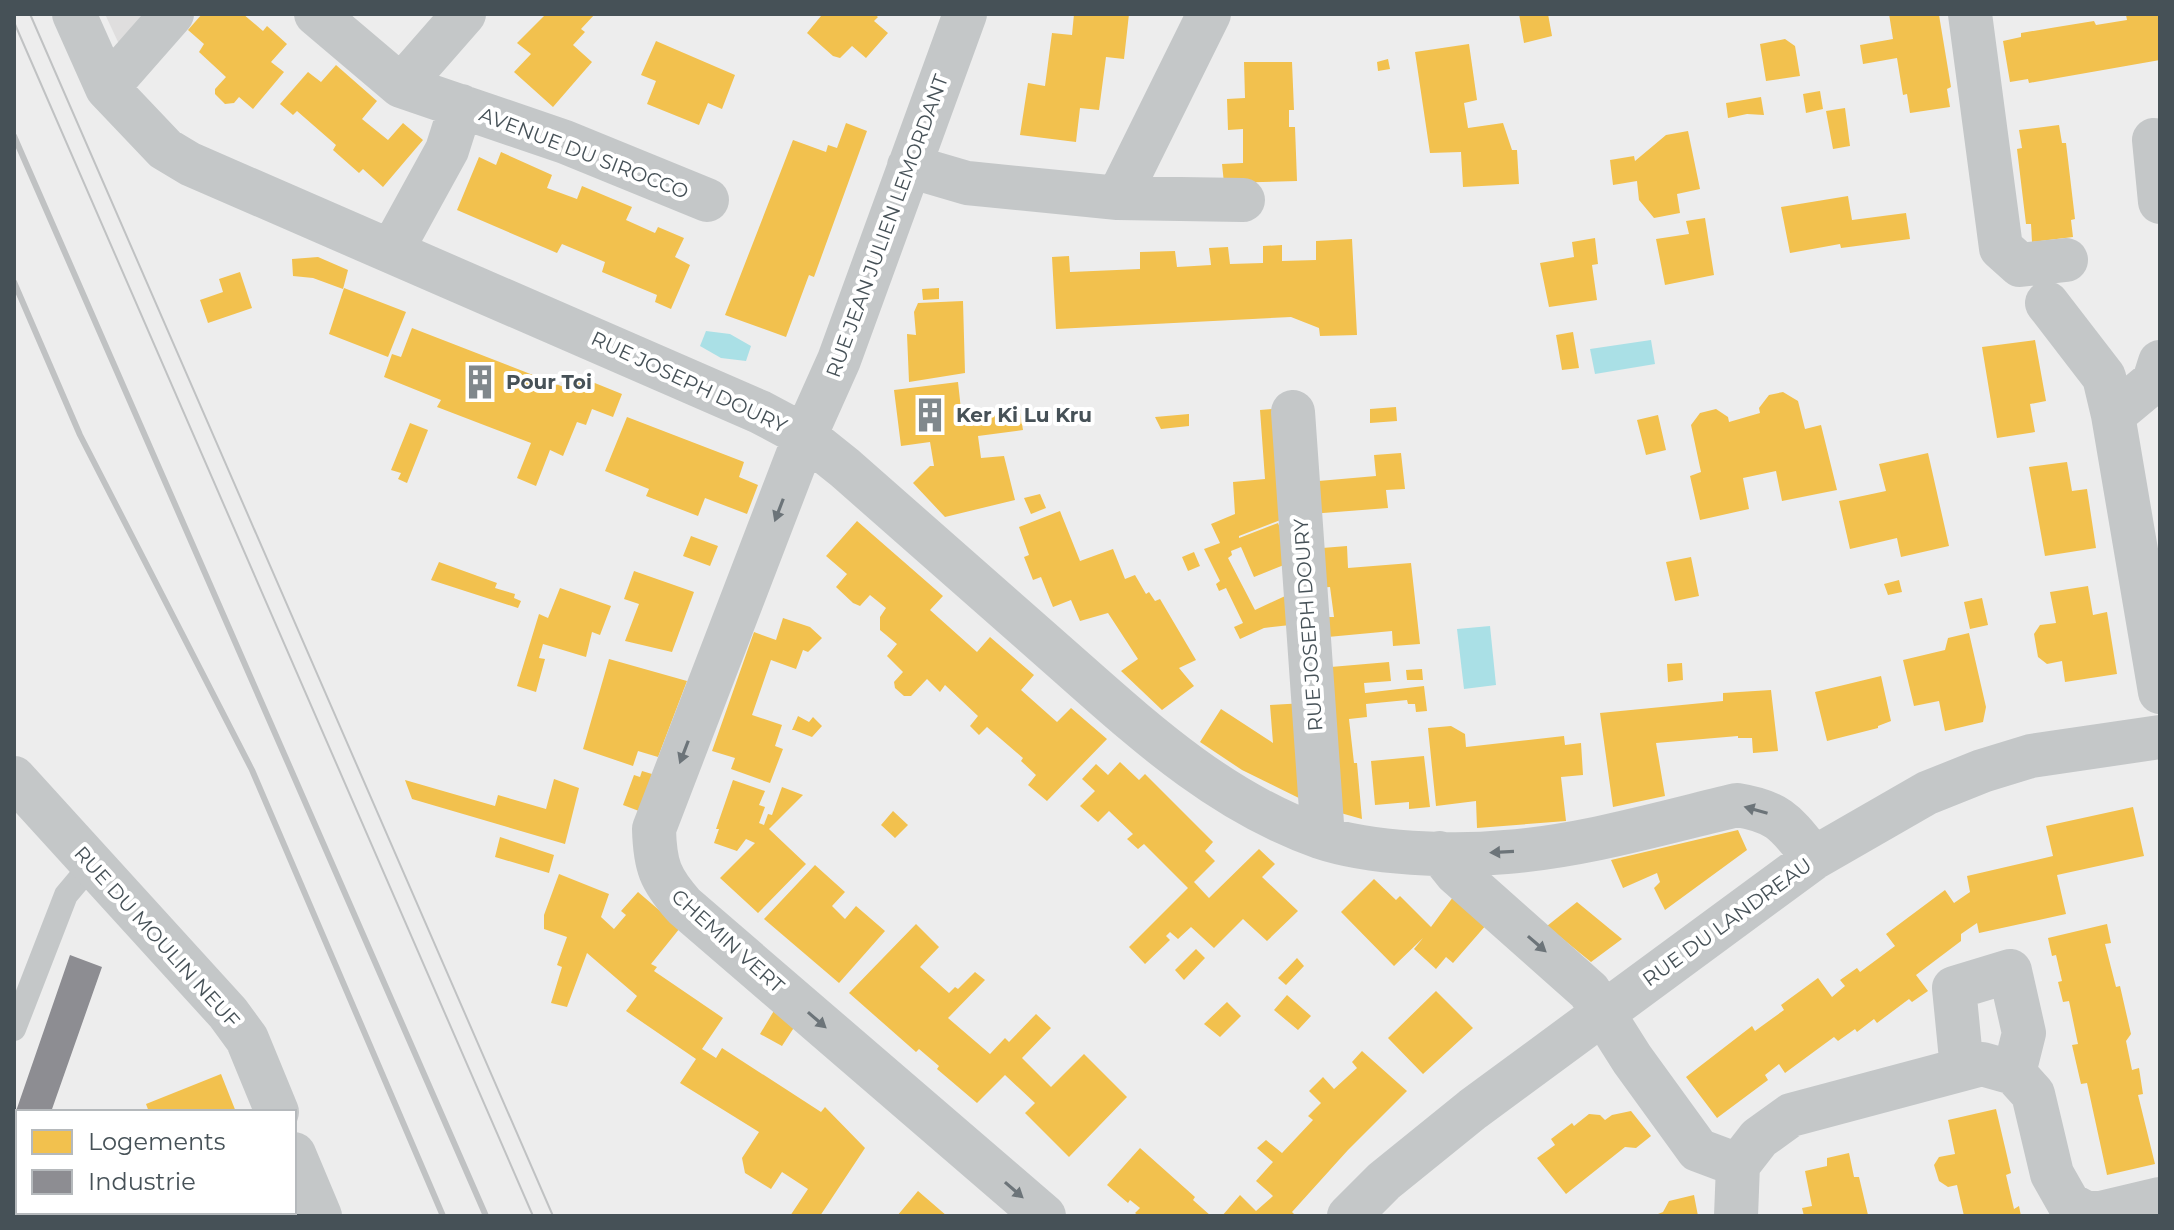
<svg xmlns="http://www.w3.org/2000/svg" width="2174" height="1230" font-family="Montserrat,sans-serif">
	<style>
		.education { fill: #dfdede }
		.water { fill: #aae0e6 }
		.homes { fill: #f2c14e }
		.industry { fill: #8d8d92 }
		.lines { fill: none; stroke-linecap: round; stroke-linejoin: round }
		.lane { stroke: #c4c7c8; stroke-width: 24 }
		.street { stroke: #c4c7c8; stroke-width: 44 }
		.tram { stroke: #c0c2c3; stroke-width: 2 }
		.rail { stroke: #c0c2c3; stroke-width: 6 }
		.oneway { fill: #6c7479 }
		.labels { text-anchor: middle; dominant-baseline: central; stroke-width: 8; stroke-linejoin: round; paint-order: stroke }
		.street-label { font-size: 20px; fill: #465157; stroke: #fff }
		.poi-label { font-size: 20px; font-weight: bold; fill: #465157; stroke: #fff; text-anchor: start }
	</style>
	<rect width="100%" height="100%" fill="#ededed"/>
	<path class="education" d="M105,14H156L125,57Z"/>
	<path class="water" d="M706,331L730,334L751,346L746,361L721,358L700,346Z
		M1651,340L1655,364L1595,374L1590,349Z
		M1490,626L1496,685L1464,689L1457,629Z"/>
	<path class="homes" d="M202,14H243L263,31L267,26L287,44L271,62L284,72L253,109L239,97L234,103L225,104L215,94V89L226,77L199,52L204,44L188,30Z
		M546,14H595L581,29L585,32L573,45L592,62L553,107L514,72L531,54L517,43Z
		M818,14H874L878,17L874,21L888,33L866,58L852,46L840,58L833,56L807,33L821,16Z
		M1074,14H1129L1124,59L1106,57L1099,110L1080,108L1076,142L1020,135L1028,83L1045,86L1052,33L1072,35Z
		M1519,14H1548L1552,36L1524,43Z
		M1889,14L1939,15L1951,87L1947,89L1950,107L1910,113L1907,94L1903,95L1897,58L1863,64L1860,45L1893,39Z
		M2135,14H2160V60L2029,83L2028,79L2010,82L2003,41L2021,37V33L2057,27L2094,21L2096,25L2127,20L2126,15Z
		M1785,39L1795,46L1800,76L1766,81L1760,44Z
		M656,41L735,75L722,109L708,103L699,125L647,104L656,81L641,75Z
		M1469,44L1477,100L1464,103L1468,128L1503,123L1512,150H1517L1519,184L1463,187L1461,152L1430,153L1415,52Z
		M1388,59L1390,69L1378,71L1377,62Z
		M1244,62H1292L1294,110H1289V127H1295L1297,181L1224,183L1222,164L1243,163V129L1228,130L1227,99L1245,98Z
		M336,65L377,101L362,119L388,140L403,123L423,140L383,187L363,169L359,173L333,150L336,145L297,111L293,115L280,104L308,72L321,82Z
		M1820,91L1823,109L1806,113L1803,94Z
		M1761,97L1764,115L1747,114L1728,118L1726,103Z
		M1845,108L1850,146L1833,149L1826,111Z
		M846,123L867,131L814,277L809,275L786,337L725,315L793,140L826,152L828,145L837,148Z
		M2059,125L2062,143H2066L2075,219L2071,220L2073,237L2032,242L2031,224H2026L2017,149L2022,148L2019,130Z
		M1688,131L1700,189L1677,194L1680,213L1654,218L1639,200L1637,181L1613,185L1610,160L1634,156L1635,161L1666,135Z
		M501,152L552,175L547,188L577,199L582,186L632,207L626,220L655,233L658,227L684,238L675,257L690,265L671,309L655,302L657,295L602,272L605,262L562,244L557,253L457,210L479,157L496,165Z
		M1848,196L1852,220L1906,213L1910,239L1841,248L1840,244L1790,253L1781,207Z
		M1705,218L1714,275L1665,285L1656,239L1689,234L1686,221Z
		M1595,238L1598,264L1592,265L1597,300L1549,307L1540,263L1574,257L1572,242Z
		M1352,239L1357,335L1320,336L1319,328L1291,317L1056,329L1052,257L1069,256L1070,272L1140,269V252L1175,251L1177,267L1211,265L1209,248L1228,247L1230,264L1263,263V246L1282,245V261L1316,260V241Z
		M318,257L348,270L343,289L313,278L293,276L292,259Z
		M240,272L252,308L208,323L200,300L223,292L219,279Z
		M344,288L406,312L388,357L329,334Z
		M939,288V299L923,300L922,289Z
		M963,301L965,373L909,382L907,334L916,335L914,312L918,303Z
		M412,328L574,391L580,377L622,394L613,417L592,409L586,425L577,422L563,456L550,450L536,486L517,478L531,443L437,407L441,400L384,377L392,354L401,357Z
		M1573,332L1579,368L1562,370L1556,335Z
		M2035,340L2046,401L2030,404L2035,432L1997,438L1982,347Z
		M958,382L962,419L1020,412L1023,430L978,436L981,458L1004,456L1015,500L945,517L913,483L930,466H934L930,442L901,446L894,390Z
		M1783,392L1798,401L1805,429L1821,425L1837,490L1782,501L1776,471L1743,478L1749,509L1700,520L1690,476L1701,472L1691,425L1700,413L1716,409L1728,417L1729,422L1760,413L1759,408L1769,395Z
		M1396,407L1397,421L1370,423V409Z
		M1283,408L1291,516L1239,536V538L1278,523L1294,561L1254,577L1241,547L1231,551L1232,555L1228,558L1255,610L1296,591L1299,624L1264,628L1240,639L1234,627L1243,623L1226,588L1219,591L1216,584L1220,581L1204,549L1220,543L1211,524L1235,514L1233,482L1265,479L1260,410Z
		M1189,414V426L1161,429L1155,417Z
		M1658,415L1666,450L1646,455L1637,420Z
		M627,417L744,462L739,477L758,485L747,514L705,498L698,516L646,496L649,489L605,471Z
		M410,423L428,430L407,483L398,479L401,473L391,470Z
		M1401,453L1405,489L1386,490L1388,508L1310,514L1307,482L1376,476L1374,455Z
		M1928,453L1949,546L1901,557L1897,538L1850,549L1839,501L1886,491L1879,464Z
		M2067,462L2072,491L2087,489L2096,548L2045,556L2029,467Z
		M1040,494L1046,508L1031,514L1024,498Z
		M1060,511L1080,561L1113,549L1125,579L1135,575L1146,594L1149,592L1155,601L1160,599L1196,660L1179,668L1194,686L1162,710L1121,671L1138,659L1108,613L1080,621L1071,600L1053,607L1041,577L1033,580L1024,557L1029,555L1019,527Z
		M857,521L943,596L930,610L977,652L990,637L1034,675L1021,690L1057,722L1071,708L1107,739L1047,801L1028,785L1036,775L1021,761L1023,758L987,727L979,735L970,726L978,716L945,685L940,692L927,679L911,696H904L895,688L894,682L903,672L887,656L897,644L880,630V617L886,608L870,595L860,606L853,603L836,587L847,574L826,556Z
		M691,536L718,546L710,566L683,556Z
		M1347,546L1348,568L1411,563L1420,644L1393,646L1392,631L1317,638L1316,617H1334L1330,587L1314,588L1310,549Z
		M1194,552L1200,566L1188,571L1182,557Z
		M1691,557L1699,596L1675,601L1666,562Z
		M439,562L497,583L495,588L515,594L514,598L521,601L518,608L431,580Z
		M634,571L694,592L672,652L625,641L639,604L624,599Z
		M1899,580L1902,592L1888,595L1884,584Z
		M2088,586L2093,615L2107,612L2117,674L2065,682L2062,661L2047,664L2038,657L2034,634L2040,625L2056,623L2050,592Z
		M560,588L611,606L600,635L592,632L586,657L543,644L539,658L545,659L536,692L517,686L539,614L548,618Z
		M1982,598L1988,625L1970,629L1964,602Z
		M783,618L810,627L822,638L808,652L803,650L796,669L771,660L752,715L782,725L775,746L783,749L770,783L731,769L735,758L712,751L754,632L776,640Z
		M1969,633L1986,707L1983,722L1945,731L1939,701L1914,706L1903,660L1945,650L1948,638Z
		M609,659L687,681L658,757L638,751L633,766L583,749Z
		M1389,662L1391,681L1364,683L1365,693L1424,686L1427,711L1416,712L1415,704H1408L1407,700L1366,704L1367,717L1349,719L1354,763H1357L1362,819L1330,810L1319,668Z
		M1682,663L1683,680L1668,682L1667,664Z
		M1422,669L1423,680H1407L1406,670Z
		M1881,676L1891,721L1878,726V728L1827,741L1815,692Z
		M1771,690L1778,751L1753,753L1752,738H1738V736L1656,743L1665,796L1613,807L1600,713L1723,701V693Z
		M1305,703L1311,804L1242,770L1200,742L1221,709L1273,743L1270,705Z
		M798,716L809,722L813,717L822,726L812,737L794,730H792Z
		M1451,726L1465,734L1466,747L1564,736L1565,745L1581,743L1583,775L1561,777L1566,821L1477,828L1476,801L1436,806L1428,728Z
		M1424,756L1430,807L1409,809V802L1375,805L1371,761Z
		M1120,762L1139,780L1145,774L1213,842L1205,851L1215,861L1194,882L1209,898L1259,849L1275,864L1262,877L1298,911L1267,941L1243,919L1214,948L1191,927L1178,939L1170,932L1166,936L1170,940L1145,964L1129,947L1188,888L1144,844L1138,849L1127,839L1133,834L1109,811L1098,822L1080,806L1095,791L1082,779L1096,764L1108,775Z
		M642,771L652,774L639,811L623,805L634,775L640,777Z
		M554,779L579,788L565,844L412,799L405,780L495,806L498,795L546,809Z
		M733,780L765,791L759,805L765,807L759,823L764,825L768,814L772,815L782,787L803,795L769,829L806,864L758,913L720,878L755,843L746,839L737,851L714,843L719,829H716Z
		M2133,807L2144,856L2057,875L2066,914L1979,933L1977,923L1961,934V941L1916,975L1928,991L1912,1002L1909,999L1877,1023L1874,1019L1857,1032L1855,1029L1838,1041L1834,1037L1785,1073L1779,1064L1765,1075L1768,1080L1717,1118L1686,1077L1752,1026L1755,1031L1784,1010L1781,1005L1818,978L1832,997L1845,986L1840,980L1857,968L1860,972L1895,946L1886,934L1945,890L1954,903L1970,892L1967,876L2053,856L2046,826Z
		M893,811L908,825L895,838L881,825Z
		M1738,830L1747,850L1665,910L1654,888L1660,882L1657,873L1623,888L1611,860Z
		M500,837L554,855L549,873L495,857Z
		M815,865L845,892L832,906L845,919L856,906L885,931L839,983L764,919Z
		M559,874L609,894L601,917L614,929L626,915L621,911L638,892L680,928L651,964L657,967L654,971L723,1018L702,1049L716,1058L722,1048L821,1112L825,1107L865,1148L820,1216H790L808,1189L782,1172L771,1189L745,1173L742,1158L759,1132L680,1083L696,1059L626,1011L637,996L587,953L567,1007L551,1003L562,967L557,965L567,937L544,929V915Z
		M1374,879L1396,900L1400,896L1431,927L1453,897L1487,924L1453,963L1446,957L1436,969L1414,949L1423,938L1394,966L1341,912Z
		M1577,902L1622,939L1591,962L1547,926Z
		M916,924L939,947L920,967L949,993L955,987L958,989L975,972L985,980L948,1018L990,1054L1005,1038L1009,1042L1036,1014L1051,1028L1022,1058L1051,1087L1084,1054L1127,1097L1069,1157L1025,1113L1035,1103L1005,1075L977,1103L937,1069L939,1066L919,1049L916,1052L849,993Z
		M2107,924L2111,943L2105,944L2116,987L2120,986L2125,1008L2131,1034L2126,1041L2132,1070L2139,1068L2143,1094L2138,1095L2155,1164L2107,1175L2087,1083L2081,1084L2072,1045L2078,1044L2069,1001L2063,1002L2058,982L2062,981L2056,955L2052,956L2048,938Z
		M1196,949L1205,958L1184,980L1175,970Z
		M1297,958L1304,966L1286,985L1278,978Z
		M1436,991L1473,1028L1423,1074L1388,1038Z
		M1287,995L1311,1016L1298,1030L1274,1010Z
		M1227,1002L1241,1016L1220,1037L1204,1024Z
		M775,1009L795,1026L782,1046L760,1034Z
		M1362,1051L1407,1091L1348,1150L1292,1212L1296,1216H1222L1240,1195L1256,1211L1273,1196L1256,1181L1273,1162L1257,1148L1266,1140L1282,1153L1313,1120L1308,1116L1321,1103L1309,1091L1323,1077L1334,1089L1357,1068L1352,1062Z
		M221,1074L236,1112H149L146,1104Z
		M1996,1109L2011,1173L2006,1175L2014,1209L2019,1206L2021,1216H1964L1957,1185L1948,1187L1939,1181L1934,1165L1939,1157L1955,1154L1948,1120Z
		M1631,1111L1651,1136L1636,1148L1625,1147L1566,1194L1537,1158L1555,1145L1551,1139L1572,1123L1574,1126L1589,1114L1600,1115L1605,1120L1612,1115Z
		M1140,1148L1195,1197L1193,1200L1211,1216H1139L1135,1213L1140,1208L1130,1200L1128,1203L1107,1185Z
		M1849,1153L1854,1177H1859L1868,1215L1804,1216L1802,1208L1812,1206L1805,1171L1827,1166V1158Z
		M918,1191L947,1216H897Z
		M1694,1195L1698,1216H1653L1663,1212L1669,1201Z
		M193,1212H274L276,1216H191Z"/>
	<path class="industry" d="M70,955L102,967L51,1112H18V1210L14,1216V1117Z"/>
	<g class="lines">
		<path class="lane" d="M14,1029L66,895L92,864"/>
		<path class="street" d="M74,14L107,88L165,149L190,164L760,412L805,436L845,468C914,529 984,590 1054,652C1136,724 1215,800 1320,837C1370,854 1453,857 1506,852C1584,846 1661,823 1737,805C1781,812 1787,825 1814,858
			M316,14L401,86L565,142L707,200
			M965,14L839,360L805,436L654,829C655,866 660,879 684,906L1044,1216
			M1970,14L2001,248L2020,265L2066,260
			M401,86L464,14
			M107,88L172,14
			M2154,140L2160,202
			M909,166L967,183L1118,198L1209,14
			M1118,198L1243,200
			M392,250L447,150L461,106
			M2047,303L2104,377L2113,415
			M2160,362L2154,381L2113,415L2160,692
			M1293,412L1323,838
			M14,778L228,1013L247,1039L277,1112
			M1440,853L1456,873L1589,991L1632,1059L1698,1150L1738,1165L1736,1216
			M1962,1069L1954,988L2010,971L2024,1033L2014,1073
			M294,1154L320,1216
			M1738,1165L1759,1138L1791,1115L1982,1064L2014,1073L2033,1094L2052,1174L2069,1204L2086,1213H2101L2160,1199
			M1349,1216L1384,1181L1473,1109L1814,858L1927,793L1982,771L2031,756L2160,737"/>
		<path class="tram" d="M30,14L553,1216
			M14,22L533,1216"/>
		<path class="rail" d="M14,136L486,1216
			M14,282L80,435L252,770L443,1216"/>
	</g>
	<defs><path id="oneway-solid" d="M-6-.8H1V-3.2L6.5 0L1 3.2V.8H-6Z" transform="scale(2)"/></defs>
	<g class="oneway">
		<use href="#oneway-solid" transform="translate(779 510) rotate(111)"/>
		<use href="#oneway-solid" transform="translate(684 752) rotate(111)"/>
		<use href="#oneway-solid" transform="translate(1756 810) rotate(-164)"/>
		<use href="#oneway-solid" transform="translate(1502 852) rotate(177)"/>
		<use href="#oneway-solid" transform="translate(1537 944) rotate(41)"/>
		<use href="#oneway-solid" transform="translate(817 1020) rotate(41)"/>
		<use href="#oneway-solid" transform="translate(1014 1190) rotate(41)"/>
	</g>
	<defs>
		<g id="building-bare" transform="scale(2.76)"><path d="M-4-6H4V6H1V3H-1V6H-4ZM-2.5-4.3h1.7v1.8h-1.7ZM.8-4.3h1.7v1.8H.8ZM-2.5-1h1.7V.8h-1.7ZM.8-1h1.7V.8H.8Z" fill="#80888c" stroke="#fff" stroke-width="2.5" paint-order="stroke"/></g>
	</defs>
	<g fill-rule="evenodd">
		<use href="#building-bare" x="480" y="382"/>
		<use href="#building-bare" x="930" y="415"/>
	</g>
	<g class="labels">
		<g class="street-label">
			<text transform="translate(584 153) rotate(21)">AVENUE DU SIROCCO</text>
			<text transform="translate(887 226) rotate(-70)">RUE JEAN JULIEN LEMORDANT</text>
			<text transform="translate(689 382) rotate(25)">RUE JOSEPH DOURY</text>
			<text transform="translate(1308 625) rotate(-94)">RUE JOSEPH DOURY</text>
			<text transform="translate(1727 922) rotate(-36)">RUE DU LANDREAU</text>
			<text transform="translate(157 937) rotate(48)">RUE DU MOULIN NEUF</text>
			<text transform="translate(728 941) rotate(42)">CHEMIN VERT</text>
		</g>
		<g class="poi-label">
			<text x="506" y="382">Pour Toi</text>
			<text x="956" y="415">Ker Ki Lu Kru</text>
		</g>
	</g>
	<rect width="2174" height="1230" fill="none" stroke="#465157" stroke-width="32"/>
	<rect x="16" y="1110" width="280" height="104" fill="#ffffff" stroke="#b5b9bc" stroke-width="2"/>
	<rect x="32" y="1130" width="40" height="24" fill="#f2c14e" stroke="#b5b9bc" stroke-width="2"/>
	<text x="88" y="1150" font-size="24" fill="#465157">Logements</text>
	<rect x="32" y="1170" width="40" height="24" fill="#8d8d92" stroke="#b5b9bc" stroke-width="2"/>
	<text x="88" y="1190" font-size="24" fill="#465157">Industrie</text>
</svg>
